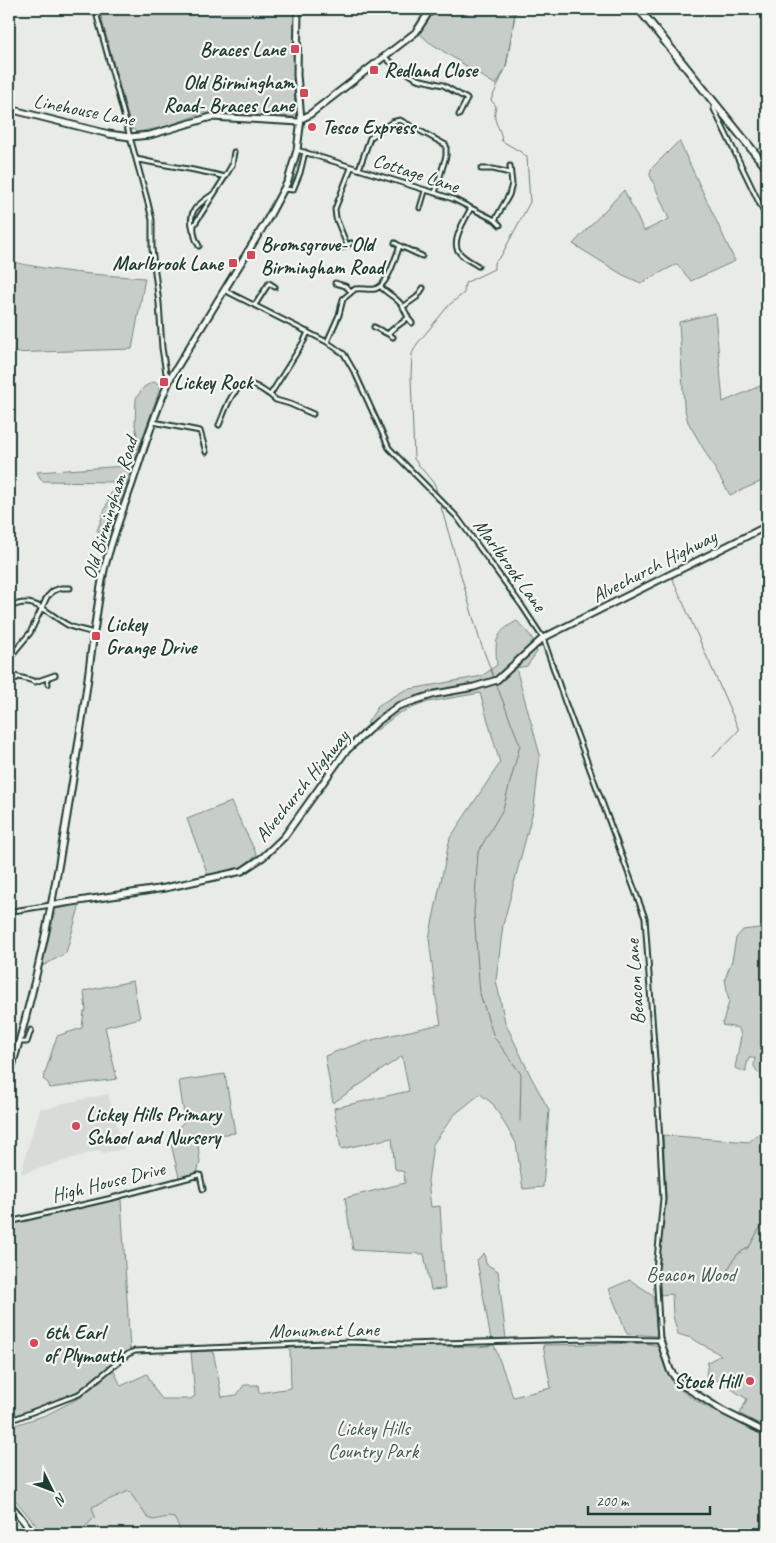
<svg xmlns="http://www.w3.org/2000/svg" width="776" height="1543" font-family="Caveat,sans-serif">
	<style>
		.built { fill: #d8dcd8 }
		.green { fill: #c7cec9; stroke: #73867e }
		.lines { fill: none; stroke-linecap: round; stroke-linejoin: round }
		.stream { stroke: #687c75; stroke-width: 1 }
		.street-casing { stroke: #1f3d34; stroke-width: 7 }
		.secondary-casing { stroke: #1f3d34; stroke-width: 9 }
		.highway-casing { stroke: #1f3d34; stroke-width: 10 }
		.street { stroke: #f6f6f2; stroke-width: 3 }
		.secondary { stroke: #f6f6f2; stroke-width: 5 }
		.highway { stroke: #f6f6f2; stroke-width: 6 }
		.poi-dot { fill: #d1495b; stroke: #f6f6f2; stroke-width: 2 }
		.labels { text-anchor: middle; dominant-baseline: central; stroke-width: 4.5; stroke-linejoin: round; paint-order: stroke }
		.poi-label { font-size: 20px; font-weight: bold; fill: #1f3d34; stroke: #f6f6f2; text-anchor: start }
		.street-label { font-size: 20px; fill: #1f3d34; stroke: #f6f6f2 }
		.park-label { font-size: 20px; fill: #415a52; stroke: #f6f6f2 }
	</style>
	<rect width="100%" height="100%" fill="#e9ebe7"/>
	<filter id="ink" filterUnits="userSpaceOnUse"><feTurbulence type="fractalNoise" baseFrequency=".02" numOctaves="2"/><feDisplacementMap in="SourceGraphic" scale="10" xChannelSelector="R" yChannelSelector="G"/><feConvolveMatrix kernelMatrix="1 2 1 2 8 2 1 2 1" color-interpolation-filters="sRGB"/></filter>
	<g filter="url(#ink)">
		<path class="built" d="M108,1094L124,1149L103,1153L100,1150L21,1174L29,1143L41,1107L47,1109L64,1103Z
			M129,1491L137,1503L153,1520L168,1517L175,1518L185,1534H78L95,1517L92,1507Z"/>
		<path class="green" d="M99,9H296L293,44L295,117L203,113L165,127L137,132L131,128Z
			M435,9H503L515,14L506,67L496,85L429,42L419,33Z
			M679,141L735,261L691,281L677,264L641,283L623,275L573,244L624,190L644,231L669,219L650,175L651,169Z
			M9,261C54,272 99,275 145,278L132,349L9,353Z
			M715,313L723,402L767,383V479L730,495L688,422L684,406L679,322Z
			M153,382L160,384L159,391L109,533L97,531L115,482L42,481L37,472L126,466L137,435L135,425L136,398L144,387Z
			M517,621L531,636L537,652L527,666L516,668L540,755L534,807L503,925L496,980L505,1022L531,1077L549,1110L543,1187L523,1189L516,1143L493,1104L480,1094L454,1115L433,1144L428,1181L431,1207L440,1206L445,1289L431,1290L424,1254L353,1250L345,1198L405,1183L404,1172L395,1169L392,1138L341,1149L334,1108L409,1091L402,1056L333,1103L325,1056C362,1040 402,1033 441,1024L436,998L429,938L450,838L500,763L480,693L428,702L399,713L377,730L367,723L379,705L405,690L482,676L497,665C495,641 494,633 517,621Z
			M231,802L257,855L241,867L208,875L187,819Z
			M80,904L66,953L41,967L56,909Z
			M767,927V1070L765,1072L758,1073L754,1066L755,1058H749L746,1067V1072L735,1068L741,1036L739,1028L722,1025L729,1002L725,979L732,960L736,938L743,930Z
			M133,981L140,1018L105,1027L117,1079L50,1088L48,1083L43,1079L57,1036L82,1028L84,1012L86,1011L84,991Z
			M225,1074L235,1133L197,1137L200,1162L197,1173L179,1177L169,1136L185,1121L179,1081Z
			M767,1127V1428L740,1414L747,1399L719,1381L706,1376L708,1362L721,1355L691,1338L678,1334L673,1316L672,1294L659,1295L658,1268L666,1198L663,1135L749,1142Z
			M121,1199L130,1350L78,1391L10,1419L9,1413V1224Z
			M484,1253L486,1264L498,1271L506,1339L491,1340L477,1260Z
			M630,1280L653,1295L657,1336L627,1334L609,1289Z
			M645,1343L658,1346C662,1357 665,1372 673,1382C688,1402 743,1424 767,1436V1534H180L179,1527L174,1518L168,1517L153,1520L147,1517L129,1491L92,1507L95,1517L78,1534H43L9,1492V1427L46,1415L81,1397L113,1369L121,1386L147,1374L155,1390L162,1399H190L195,1396L191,1352L213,1351L222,1397L237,1395L244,1385H258L259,1393L291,1388L290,1348L348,1344L478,1347L494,1345L513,1397L551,1388L543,1345Z"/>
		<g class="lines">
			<path class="stream" d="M438,496L435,485L414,459L411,376L412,354L417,344L449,305L464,293L465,283L494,269V263L501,256L530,202L527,157L521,152L502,141C501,126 491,123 496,106L491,100L506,67L516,9
				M439,500L480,641L494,678
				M671,575L739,730L713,757
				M495,681L520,745L503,809L478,852L474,913L480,994L494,1037L521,1074L520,1121
				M725,1276L733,1260L738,1254L749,1247L761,1226"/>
			<g class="street-casing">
				<path id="street" d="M95,9L148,203L152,220V249L159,303L162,348L166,373L171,377
					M385,57L389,61L417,79L443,85L467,99L459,115
					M714,104V109L767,219
					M297,150L435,193L453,199L495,220L500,225
					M136,159C166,166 196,169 225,177L194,225C193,233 195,239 199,246
					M359,169L370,138L392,122L400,120L446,145V156L435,193
					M481,169H493L510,173
					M225,177L232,165L234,152
					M285,189L293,190L300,173L305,152
					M420,208L425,191
					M471,208C466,218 450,242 459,252C463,258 472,262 478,266
					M495,220L509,195L512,184L510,166
					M193,230C187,210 198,205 213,194
					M395,243L400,246
					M347,245L336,218L335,209L351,168
					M341,248L351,243
					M335,283L345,286L351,291
					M381,287C388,295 397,297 403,307L417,297L423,288
					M255,305L269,283L275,287
					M408,318L412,323
					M374,327L388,334C394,326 403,324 408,317L403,307
					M388,334L393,337
					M327,342L339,315L343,299L355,289C362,288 369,290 375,289C388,286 395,257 400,246L422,256
					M270,395L276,400L290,404L313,414
					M153,422L200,431L206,452
					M219,425C226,410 232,382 252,385C258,386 265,392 270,395L304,341L308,332
					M9,608C33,594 47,613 66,624C74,629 85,630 93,633
					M9,664L15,651L30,633L47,597L53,591L61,588H70
					M9,672C16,679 26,677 35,682L55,675
					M47,678L48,684
					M9,683L17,678
					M13,911L51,905
					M20,1042H27L31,1030
					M9,1222L112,1198L199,1175H200L203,1189
					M9,1421L79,1394L128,1354L135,1351L350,1342L405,1344L588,1339L660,1340L656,1270L663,1199L657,1088L645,918L565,702L543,638L522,606L457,517L389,448L356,375L344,354L327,342L224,290"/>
			</g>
			<g class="secondary-casing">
				<path id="secondary" d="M9,109L109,134L130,137L150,135L211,117L300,122
					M301,119L309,115L416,32L431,9
					M52,905L165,888L242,871L263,857L284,837L345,752L377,722L398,706L435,694L474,687L497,680L543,638L767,526
					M9,1076C45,960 64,840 82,720C90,670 94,620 104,570C111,541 122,512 132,484C144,448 155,411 171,377L266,222L288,181L297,150L301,119L297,75L298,9
					M660,1340L670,1370L679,1383L723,1411L767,1433
					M9,1503L34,1534"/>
			</g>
			<g class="highway-casing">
				<path id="highway" d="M639,9L767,168"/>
			</g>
			<use href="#street" class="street"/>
			<use href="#secondary" class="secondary"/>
			<use href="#highway" class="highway"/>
		</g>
	</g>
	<g class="poi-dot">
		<rect x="290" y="44" width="10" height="10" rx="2.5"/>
		<rect x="369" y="65" width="10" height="10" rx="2.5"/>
		<rect x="299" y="88" width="10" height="10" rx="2.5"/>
		<circle cx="312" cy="127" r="5"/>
		<rect x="246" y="250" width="10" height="10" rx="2.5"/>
		<rect x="228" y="258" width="10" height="10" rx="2.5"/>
		<rect x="159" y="377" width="10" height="10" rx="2.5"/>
		<rect x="91" y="631" width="10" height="10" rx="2.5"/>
		<circle cx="76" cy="1126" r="5"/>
		<circle cx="34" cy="1343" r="5"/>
		<circle cx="750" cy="1381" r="5"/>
	</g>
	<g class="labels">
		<g class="poi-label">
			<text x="285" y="49" text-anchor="end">Braces Lane</text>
			<text x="384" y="70">Redland Close</text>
			<text x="294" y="82" text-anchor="end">Old Birmingham<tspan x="294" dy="23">Road- Braces Lane</tspan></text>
			<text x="322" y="127">Tesco Express</text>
			<text x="261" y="244">Bromsgrove- Old<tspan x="261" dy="23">Birmingham Road</tspan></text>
			<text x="223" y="263" text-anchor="end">Marlbrook Lane</text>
			<text x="174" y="382">Lickey Rock</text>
			<text x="106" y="624">Lickey<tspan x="106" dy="23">Grange Drive</tspan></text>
			<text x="86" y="1114">Lickey Hills Primary<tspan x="86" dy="23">School and Nursery</tspan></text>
			<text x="44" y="1332">6th Earl<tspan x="44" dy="23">of Plymouth</tspan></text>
			<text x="740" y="1381" text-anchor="end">Stock Hill</text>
		</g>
		<g class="street-label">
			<text transform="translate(84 110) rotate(11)">Linehouse Lane</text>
			<text transform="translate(416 173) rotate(18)">Cottage Lane</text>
			<text transform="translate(110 508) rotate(-73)">Old Birmingham Road</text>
			<text transform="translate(510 565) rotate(54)">Marlbrook Lane</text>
			<text transform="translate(654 566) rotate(-27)">Alvechurch Highway</text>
			<text transform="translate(302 786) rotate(-51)">Alvechurch Highway</text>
			<text transform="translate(635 982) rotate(-94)">Beacon Lane</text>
			<text transform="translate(108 1182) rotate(-14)">High House Drive</text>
			<text transform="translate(324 1330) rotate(-1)">Monument Lane</text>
		</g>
		<g class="park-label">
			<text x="691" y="1274">Beacon Wood</text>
			<text x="373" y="1428">Lickey Hills<tspan x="373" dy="23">Country Park</tspan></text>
		</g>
	</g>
	<rect width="776" height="1543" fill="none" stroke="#f6f6f2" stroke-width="30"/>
	<rect x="15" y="15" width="746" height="1513" fill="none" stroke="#1f3d34" stroke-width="2" filter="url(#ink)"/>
	<g transform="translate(52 1490) rotate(132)" stroke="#f6f6f2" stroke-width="4" paint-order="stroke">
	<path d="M0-4L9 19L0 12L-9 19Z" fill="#1f3d34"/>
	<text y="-8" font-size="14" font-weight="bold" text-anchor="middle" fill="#1f3d34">N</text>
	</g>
	<path d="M588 1506v8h122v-8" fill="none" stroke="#1f3d34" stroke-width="2.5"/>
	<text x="596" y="1506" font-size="15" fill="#1f3d34" stroke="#f6f6f2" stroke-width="4" paint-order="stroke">200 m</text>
</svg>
